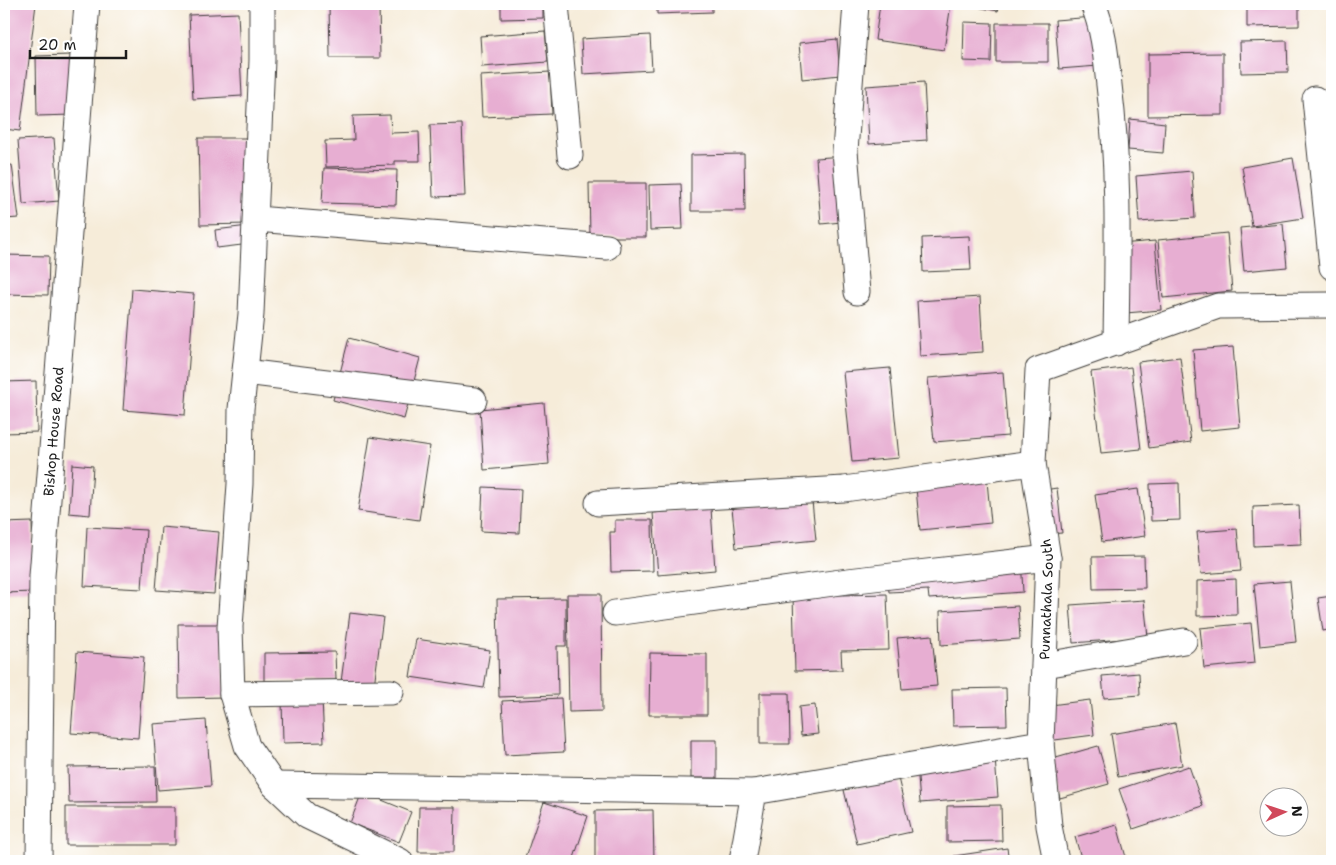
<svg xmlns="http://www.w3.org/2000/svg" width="1336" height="865" font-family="'Shantell Sans',sans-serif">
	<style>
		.building { fill: #e7aed2 }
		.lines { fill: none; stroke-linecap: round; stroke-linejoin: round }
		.street-casing { stroke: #3d3b38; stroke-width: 27 }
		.street { stroke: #fff; stroke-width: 25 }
		.labels { text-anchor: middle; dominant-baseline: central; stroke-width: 4.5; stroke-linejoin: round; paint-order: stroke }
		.street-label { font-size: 14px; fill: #1c1c1c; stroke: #fff }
	</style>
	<rect width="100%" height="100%" fill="#fff"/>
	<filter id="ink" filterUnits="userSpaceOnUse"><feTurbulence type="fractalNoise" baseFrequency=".02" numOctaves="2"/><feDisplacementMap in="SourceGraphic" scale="10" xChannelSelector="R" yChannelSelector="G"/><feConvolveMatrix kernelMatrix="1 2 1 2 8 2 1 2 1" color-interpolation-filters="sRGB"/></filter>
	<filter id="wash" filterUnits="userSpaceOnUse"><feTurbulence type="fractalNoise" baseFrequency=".0096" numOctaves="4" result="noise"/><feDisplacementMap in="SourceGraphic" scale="20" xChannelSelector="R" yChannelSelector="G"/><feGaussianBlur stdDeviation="1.12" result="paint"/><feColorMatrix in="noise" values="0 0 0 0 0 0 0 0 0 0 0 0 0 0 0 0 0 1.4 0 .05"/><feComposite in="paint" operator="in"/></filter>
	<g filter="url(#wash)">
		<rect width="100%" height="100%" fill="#f6ecd9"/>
		<g id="blocks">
			<path class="building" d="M4,4H36L20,131L4,129Z
				M329,4H379L380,58H330Z
				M501,4H543V18L501,19Z
				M657,4H712V12L657,14Z
				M880,4H951L944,50L875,40Z
				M961,4H1000L998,11Z
				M1247,4H1299V26L1247,27Z
				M238,13L242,96L193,99L189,15Z
				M1094,17L1098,66L1059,69L1055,20Z
				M964,22L992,23L991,62L963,61Z
				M996,23H1048V62H996Z
				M545,31L548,62L482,67L480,36Z
				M650,35L652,70L583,74L581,39Z
				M837,39L840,75L802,79L799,43Z
				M1287,41L1288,72L1241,73L1240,42Z
				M1223,53V115L1148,116V54Z
				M71,55L72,115L37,116L36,56Z
				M550,72L552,114L482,117L480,76Z
				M924,82L927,140L869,144L866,86Z
				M390,115L391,133L419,132L420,161H395V165L326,167L325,141L354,140L353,116Z
				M1130,119L1165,123L1163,153L1128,150Z
				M462,124L465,196L433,197L430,125Z
				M54,138L59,201L23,204L18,140Z
				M198,138H246L248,224L200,225Z
				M744,154L745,211H691V155Z
				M857,155L862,220L821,224L816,158Z
				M1293,158L1303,218L1252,226L1242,167Z
				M12,165L19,218L4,219V166Z
				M324,168L397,170L396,205L322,203Z
				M1192,171L1195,218L1139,222L1136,176Z
				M589,183H646V237H590Z
				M681,184L683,229L650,230L649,185Z
				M1283,224L1287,267L1244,271L1240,228Z
				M248,226L250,244L217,248L215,230Z
				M1227,233L1232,291L1163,298L1158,240Z
				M969,236L971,270L923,272L922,238Z
				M1155,241L1161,310L1126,313L1120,244Z
				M4,255L49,256L48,295L4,294Z
				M132,289L194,294L185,415L123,410Z
				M980,297L983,352L920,356L917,301Z
				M349,338L420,358L404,419L333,400Z
				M1233,347L1240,427L1200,431L1193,350Z
				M1180,357L1191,442L1149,448L1138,362Z
				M1131,367L1141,449L1101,453L1091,372Z
				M890,368L899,458L852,462L843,372Z
				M1003,372L1008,436L934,442L928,378Z
				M36,381L37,432L4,433V382Z
				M544,403L549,464L484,470L480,409Z
				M370,437L430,446L419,520L358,511Z
				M72,464L93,466L90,515L69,513Z
				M987,481L991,523L920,530L916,488Z
				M1179,483L1180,520L1151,521L1150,484Z
				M483,487L521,489L519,533L481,531Z
				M1057,488L1062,533L1049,534L1044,490Z
				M1138,489L1145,536L1102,542L1095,495Z
				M812,501L816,540L736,548L732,508Z
				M1299,505L1301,544L1254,546L1253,507Z
				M711,508L715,570L658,575L653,513Z
				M615,520H652L653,571L611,572L610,532H615Z
				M32,522L34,592L4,593V523Z
				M87,527L146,530L142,589L84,586Z
				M161,527L219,532L214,594L156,590Z
				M1237,529L1241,571L1201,574L1197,532Z
				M1144,556L1145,588L1093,589L1092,557Z
				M1021,559L1023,592L929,599L928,590L889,592L887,568Z
				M1236,579L1237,615L1197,616V581Z
				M1290,581L1296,642L1260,646L1254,584Z
				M567,594H601L602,711L569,712Z
				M887,594L889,650L841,651L842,670L795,671L793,596Z
				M1332,596V629L1323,631L1318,598Z
				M566,598V646H557L558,695L499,697L497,599Z
				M1144,600L1148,637L1073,643L1070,605Z
				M1018,606L1020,639L941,645L940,611Z
				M350,613L383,617L374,686L341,682Z
				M1251,623L1255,663L1204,668L1200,628Z
				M178,624H222L224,697L179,698Z
				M932,635L937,686L902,689L897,638Z
				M416,639L490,650L484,688L410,677Z
				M77,652L144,657L138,738L71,733Z
				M335,652L336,680L264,681V653Z
				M650,653L707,654V715H649Z
				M1139,673L1140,695L1104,698L1102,676Z
				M1006,688L1007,725L953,726L952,689Z
				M760,693H789L790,744H760Z
				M561,698L564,752L505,755L502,701Z
				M322,699L324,742L283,743L282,700Z
				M1090,700L1094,735L1047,741L1043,706Z
				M815,705L818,734L801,736L799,707Z
				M206,720L211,786L158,790L153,724Z
				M1175,723L1182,765L1118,777L1111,734Z
				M691,740H717V778H691Z
				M1098,746L1109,784L1060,798L1049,760Z
				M995,758L998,797L920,803L917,764Z
				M155,766L156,802L69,803L68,767Z
				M1189,766L1203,806L1133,829L1119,789Z
				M898,778L911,832L857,844L844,790Z
				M362,792L411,812L399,842L350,823Z
				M544,802L588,816L573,861H524Z
				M1001,805L1002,841L947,842V806Z
				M66,807H175V845H66Z
				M419,807H455L454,852H418Z
				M653,810L654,861H595V811Z
				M1117,825L1127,861H1082L1075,837Z
				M1007,848L1009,861H955L954,856Z"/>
		</g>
	</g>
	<g filter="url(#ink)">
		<use href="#blocks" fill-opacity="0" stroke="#3d3b38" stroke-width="1"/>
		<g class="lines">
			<g class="street-casing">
				<g id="street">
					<path d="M262,4V60L251,314L241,409L240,484L230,627L232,694L247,746L274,785L307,816L400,861"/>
					<path d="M556,4L570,156"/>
					<path d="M856,4L845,151L857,292"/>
					<path d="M1093,4C1104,30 1106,57 1109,85C1120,171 1117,257 1116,343"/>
					<path d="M1315,99L1332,267"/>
					<path d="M256,219L607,247"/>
					<path d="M245,372L474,400"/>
					<path d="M598,503L844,489L1033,463"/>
					<path d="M615,613L848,581L1048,558"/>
					<path d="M1045,665L1184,641"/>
					<path d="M232,694L391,692"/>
					<path d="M1041,743L1049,826L1056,861"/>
					<path d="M274,785L754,792"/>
					<path id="s1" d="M39,861L42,576L87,4"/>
					<path id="s2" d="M742,861L754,792L1041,743L1048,558L1033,463L1038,370L1218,306L1332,305"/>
				</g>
			</g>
			<use href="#street" class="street"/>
		</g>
	</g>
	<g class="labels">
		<g class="street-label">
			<text stroke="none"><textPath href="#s1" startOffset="430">Bishop House Road</textPath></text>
			<text stroke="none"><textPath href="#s2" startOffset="505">Punnathala South</textPath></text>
		</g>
	</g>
	<rect width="1336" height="865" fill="none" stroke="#fff" stroke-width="20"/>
	<g transform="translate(1284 812) rotate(87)"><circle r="24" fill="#ffffff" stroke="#a4a4a4"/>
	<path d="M0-4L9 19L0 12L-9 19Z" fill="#d1495b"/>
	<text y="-8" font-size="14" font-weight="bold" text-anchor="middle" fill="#1c1c1c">N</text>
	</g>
	<path d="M30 50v8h96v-8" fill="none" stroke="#1c1c1c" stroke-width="2.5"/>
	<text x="38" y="50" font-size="15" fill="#1c1c1c" stroke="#ffffff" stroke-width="4" paint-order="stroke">20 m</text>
</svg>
